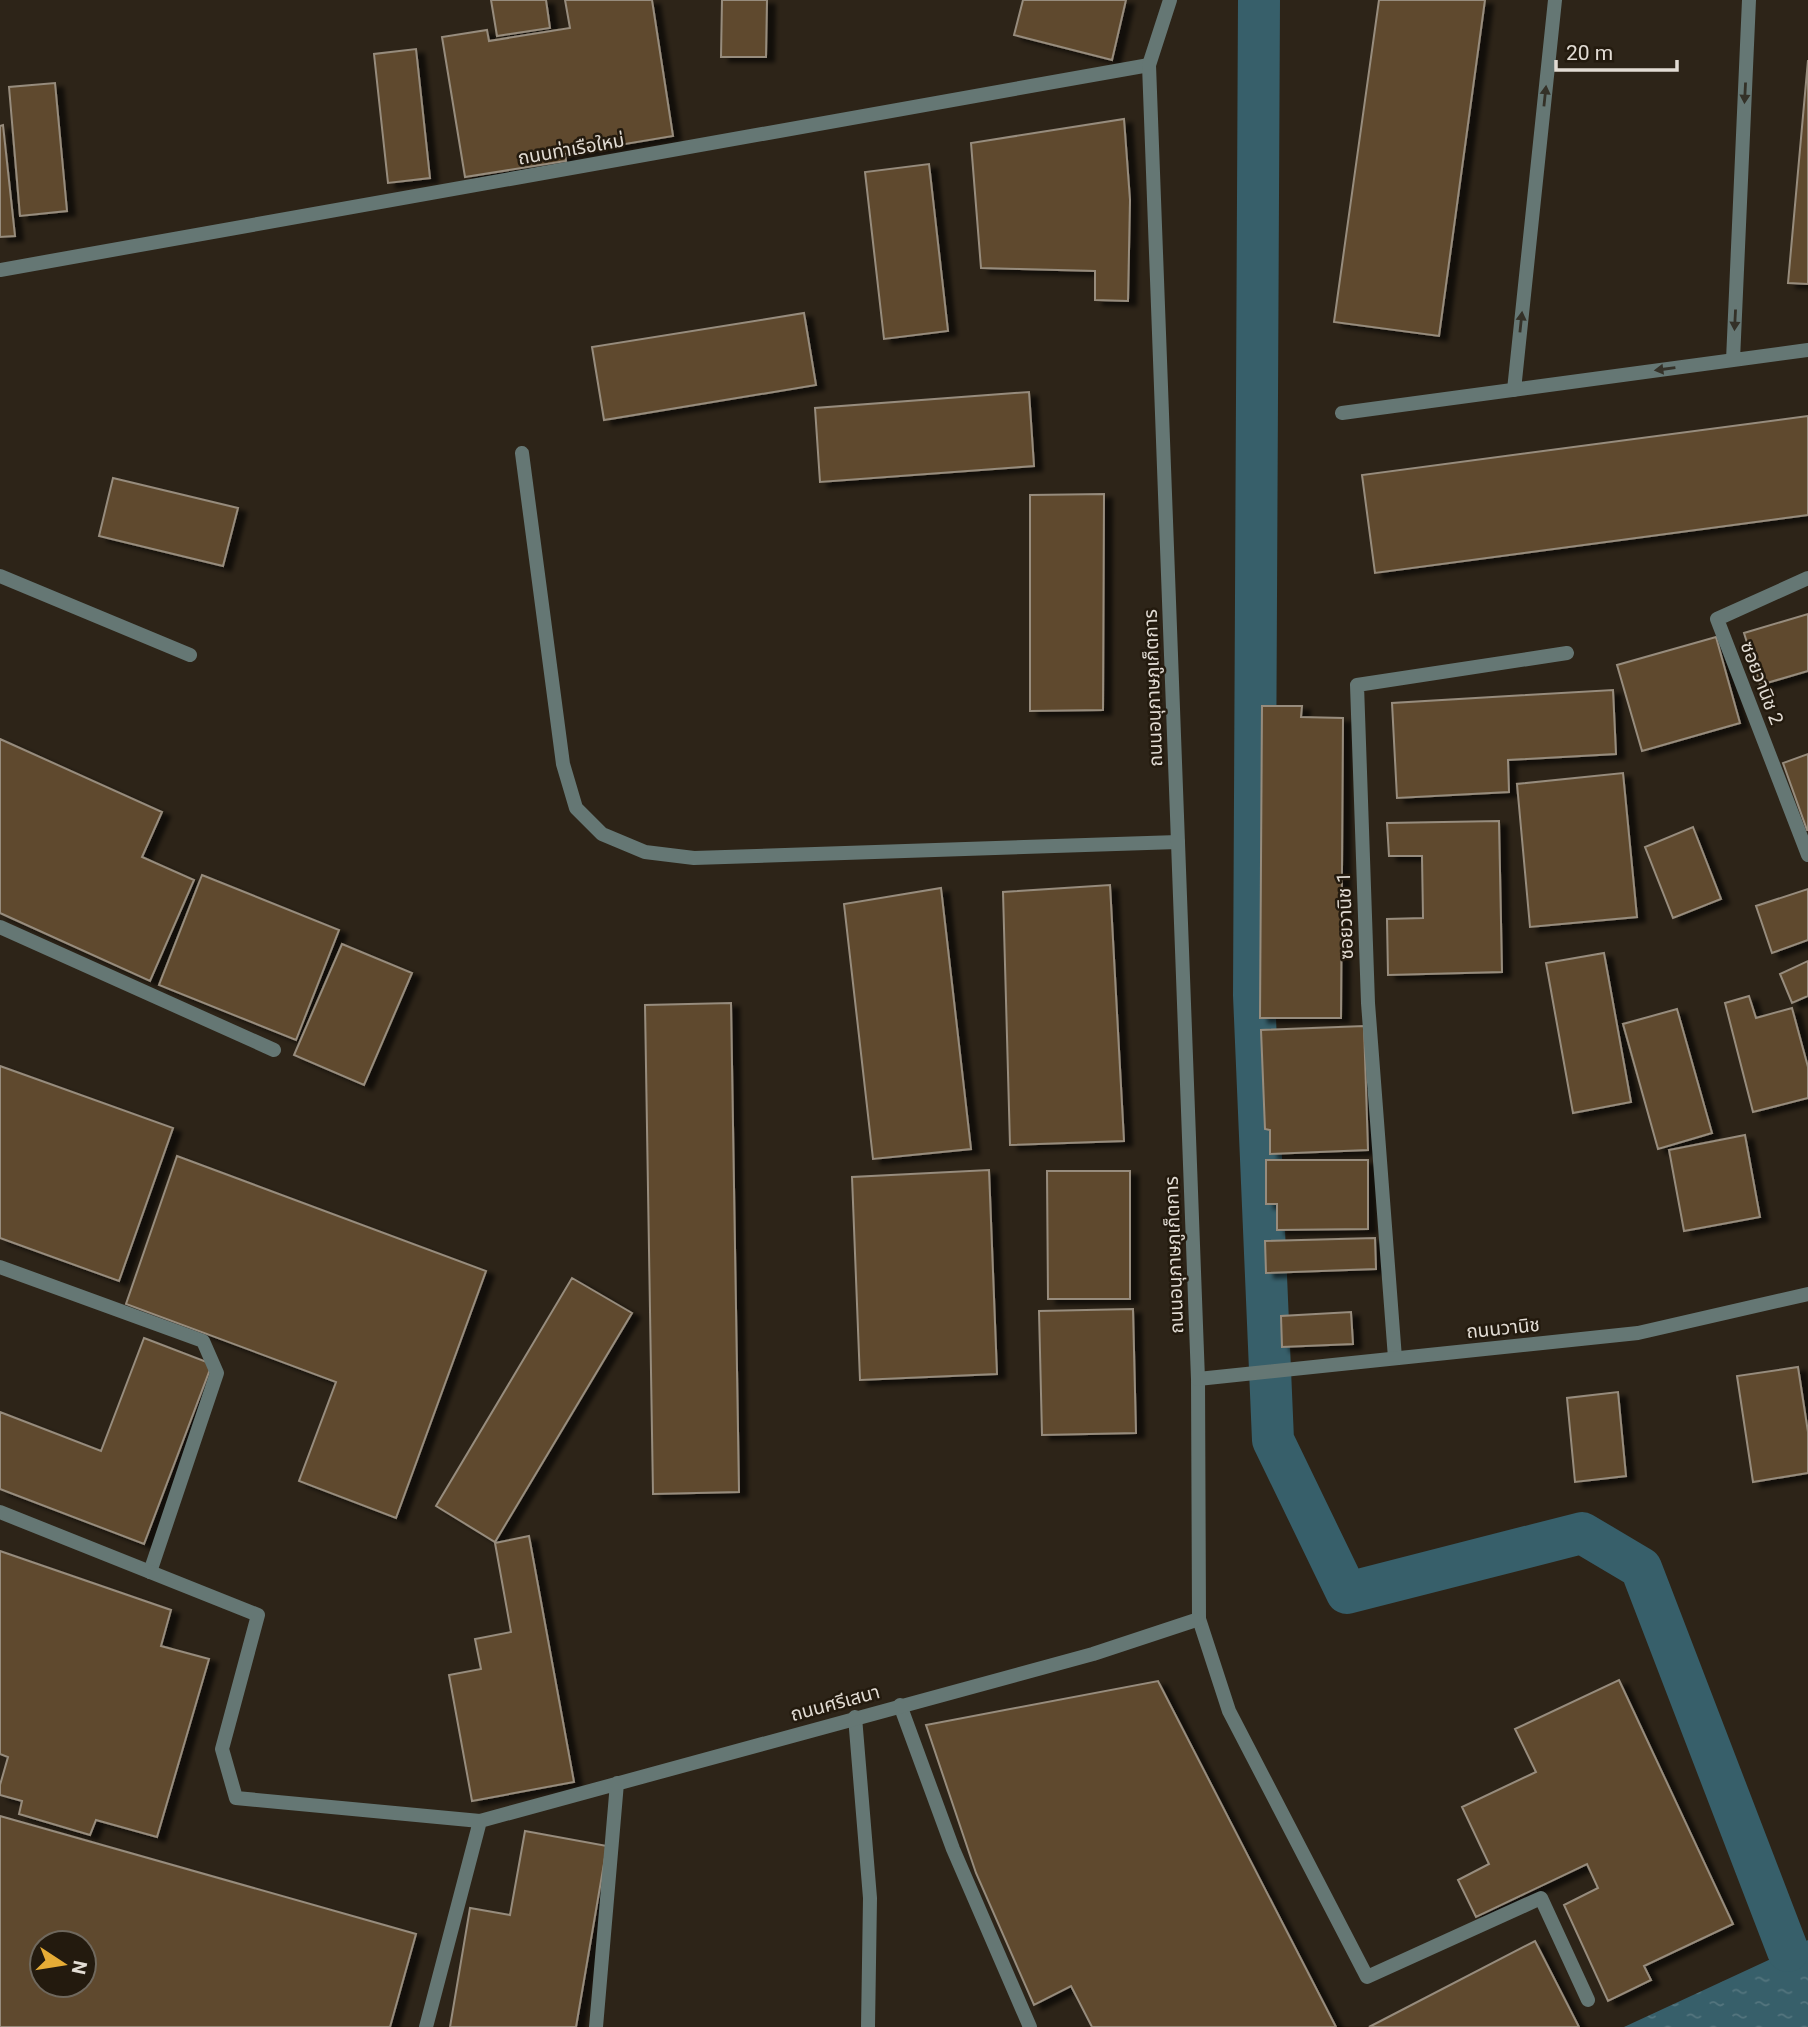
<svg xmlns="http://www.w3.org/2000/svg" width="1808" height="2027" font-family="Roboto,'Noto Sans Thai',sans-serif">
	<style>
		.water { fill: url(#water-ripples) }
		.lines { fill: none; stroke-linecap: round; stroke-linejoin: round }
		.canal { stroke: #375f6a; stroke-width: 42 }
		.building { fill: #5e4a2f; stroke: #978c7d; stroke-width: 2; fill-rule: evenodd; filter: url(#shadow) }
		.service { stroke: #657774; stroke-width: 14 }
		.minor { stroke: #657774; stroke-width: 14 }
		.tertiary { stroke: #657774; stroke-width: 14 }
		.oneway { fill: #343128 }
		.labels { text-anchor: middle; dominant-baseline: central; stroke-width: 5; stroke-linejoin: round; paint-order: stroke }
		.street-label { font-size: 19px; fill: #e2dcd4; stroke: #231a0e }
	</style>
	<defs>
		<pattern id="water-ripples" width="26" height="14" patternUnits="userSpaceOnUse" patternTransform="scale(1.75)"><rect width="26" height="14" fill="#375f6a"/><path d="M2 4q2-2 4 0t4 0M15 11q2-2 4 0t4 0" fill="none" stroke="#54757e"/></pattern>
		<filter id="shadow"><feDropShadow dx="8" dy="4.5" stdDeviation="2" flood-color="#0009"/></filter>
	</defs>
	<rect width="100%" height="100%" fill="#2d2418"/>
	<path class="water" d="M1808,1940V2027H1624L1788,1951Z"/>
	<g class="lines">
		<path class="canal" d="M1259,0L1254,995L1273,1440L1347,1593L1582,1533L1641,1568L1788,1951"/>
	</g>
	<path class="building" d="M491,0H546L550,28L497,36Z
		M565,0H652L673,136L565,154L566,161L465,177L442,37L487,30L489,41L570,28Z
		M722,0H767L766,57H721Z
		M1023,0H1126L1112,60L1014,35Z
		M1379,0H1485L1439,336L1334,322Z
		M416,49L430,178L388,183L374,54Z
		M1808,60V284L1788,283Z
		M55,83L67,211L20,216L9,87Z
		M1124,119L1130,200L1128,301L1095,300V271L981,268L971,143Z
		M3,125L15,236L0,237V126Z
		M929,164L948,331L884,339L865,172Z
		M804,313L816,385L604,420L592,347Z
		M1029,392L1034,466L820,482L815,408Z
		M1808,416V515L1375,573L1362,475Z
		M113,478L238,508L223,566L99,536Z
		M1104,494L1103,710L1030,711V495Z
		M1808,614V671L1760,685L1744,633Z
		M1716,637L1740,723L1642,751L1617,665Z
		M1613,690L1616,754L1508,760L1509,792L1397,798L1392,703Z
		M1262,706H1302L1301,717L1343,718L1341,1018H1260Z
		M0,739L162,812L142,857L194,880L150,981L0,913Z
		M1808,754V830H1807L1783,763Z
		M1623,773L1637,917L1530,927L1517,784Z
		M1499,821L1502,972L1388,975L1387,919L1423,918L1422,856H1389L1387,823Z
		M1693,827L1721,899L1673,918L1645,847Z
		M202,875L339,930L296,1040L159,985Z
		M1110,885L1124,1141L1010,1145L1003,892Z
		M941,888L971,1149L873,1159L844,904Z
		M1808,889V940L1772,953L1756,906Z
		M342,944L412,973L364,1085L294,1055Z
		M1604,953L1631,1102L1573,1113L1546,963Z
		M1808,961V996L1792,1003L1780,974Z
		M1749,996L1756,1018L1792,1008L1808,1067V1098L1753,1112L1725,1003Z
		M731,1003L739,1492L653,1494L645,1005Z
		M1677,1009L1712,1133L1658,1149L1623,1024Z
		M1364,1026L1368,1150L1270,1154V1130L1265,1129L1261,1030Z
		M0,1066L173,1128L119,1281L0,1238Z
		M1745,1135L1760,1217L1684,1231L1669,1150Z
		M177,1156L486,1271L396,1518L299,1481L336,1382L126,1304Z
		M1266,1160H1368V1229L1277,1230V1204H1266Z
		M989,1170L997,1374L860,1380L852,1177Z
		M1047,1171H1130V1299H1048Z
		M1375,1238L1376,1269L1266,1273L1265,1241Z
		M572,1278L632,1313L495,1542L436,1506Z
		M1133,1309L1136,1433L1042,1435L1039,1311Z
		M1351,1312L1353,1344L1282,1347L1281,1316Z
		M144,1338L212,1364L144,1544L0,1489V1412L101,1451Z
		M1798,1367L1808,1432V1473L1753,1482L1737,1376Z
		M1618,1392L1626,1476L1575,1482L1567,1398Z
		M529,1536L574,1782L472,1801L449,1675L481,1669L475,1639L511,1632L495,1543Z
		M0,1551L171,1610L161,1646L209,1659L157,1837L96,1820L90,1835L19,1814L22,1801L0,1795V1785L8,1757L0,1754Z
		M1619,1680L1733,1924L1644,1966L1651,1980L1608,2001L1564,1905L1598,1888L1587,1864L1476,1917L1458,1880L1489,1864L1462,1807L1536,1772L1515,1729Z
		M1158,1681L1336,2027H1092L1071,1986L1034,2005L976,1873L926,1725Z
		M0,1816L416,1934L390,2027H0ZM42,1943H84V1985H42Z
		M525,1831L607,1846L576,2027H450L470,1908L510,1915Z
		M1535,1941L1579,2027H1369Z"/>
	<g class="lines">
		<path class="service" d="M522,453L563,764L576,808L602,834L645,852L694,858L1178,842
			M0,1267L203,1341L217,1373L150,1572
			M1199,1619L1229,1711L1367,1977L1541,1898L1588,2000
			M900,1705L953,1849L1030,2027
			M855,1717L870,1898L868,2027"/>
		<path class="minor" d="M0,270L1149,65
			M1733,360L1749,0
			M1514,390L1555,0
			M1342,413L1808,350
			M0,576L190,655
			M1808,578L1717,619L1808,855
			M0,927L274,1050
			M1395,1358L1368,1003L1357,685L1567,653
			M0,1512L258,1615L222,1749L236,1798L480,1821L1093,1654L1199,1619L1198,1379
			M426,2027L480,1821
			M596,2027L617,1783"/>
		<path class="tertiary" d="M1170,0L1149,65L1198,1379L1638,1333L1808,1294"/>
	</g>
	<defs><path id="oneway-solid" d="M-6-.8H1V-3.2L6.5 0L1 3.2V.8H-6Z" transform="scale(1.75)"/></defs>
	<g class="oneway">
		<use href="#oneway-solid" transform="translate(1745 93) rotate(93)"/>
		<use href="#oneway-solid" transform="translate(1545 96) rotate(-84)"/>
		<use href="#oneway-solid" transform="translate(1735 320) rotate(93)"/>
		<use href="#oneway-solid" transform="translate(1521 322) rotate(-84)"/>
		<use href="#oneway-solid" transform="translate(1665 369) rotate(172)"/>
	</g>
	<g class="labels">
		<g class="street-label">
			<text transform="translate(571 149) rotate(-10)">ถนนท่าเรือใหม่</text>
			<text transform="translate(1762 683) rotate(69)">ซอยวานิช 2</text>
			<text transform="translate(1153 688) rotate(-92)">ถนนอนุภาษภูเก็ตการ</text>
			<text transform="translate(1345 916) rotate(-92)">ซอยวานิช 1</text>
			<text transform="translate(1174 1255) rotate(-92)">ถนนอนุภาษภูเก็ตการ</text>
			<text transform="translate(1503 1328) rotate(-6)">ถนนวานิช</text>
			<text transform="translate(835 1703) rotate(-15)">ถนนศรีเสนา</text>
		</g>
	</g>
	<g transform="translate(63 1964) rotate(102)"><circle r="33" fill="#231a0e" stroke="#6f685d" stroke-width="2"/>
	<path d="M0-5L12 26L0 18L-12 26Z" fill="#e6ac36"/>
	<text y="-10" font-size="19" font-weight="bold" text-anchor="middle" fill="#e2dcd4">N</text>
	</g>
	<path d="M1556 60v10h121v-10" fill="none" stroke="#e2dcd4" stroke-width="3.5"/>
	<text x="1566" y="60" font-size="21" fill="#e2dcd4" stroke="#231a0e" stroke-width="5" paint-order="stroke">20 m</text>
</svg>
